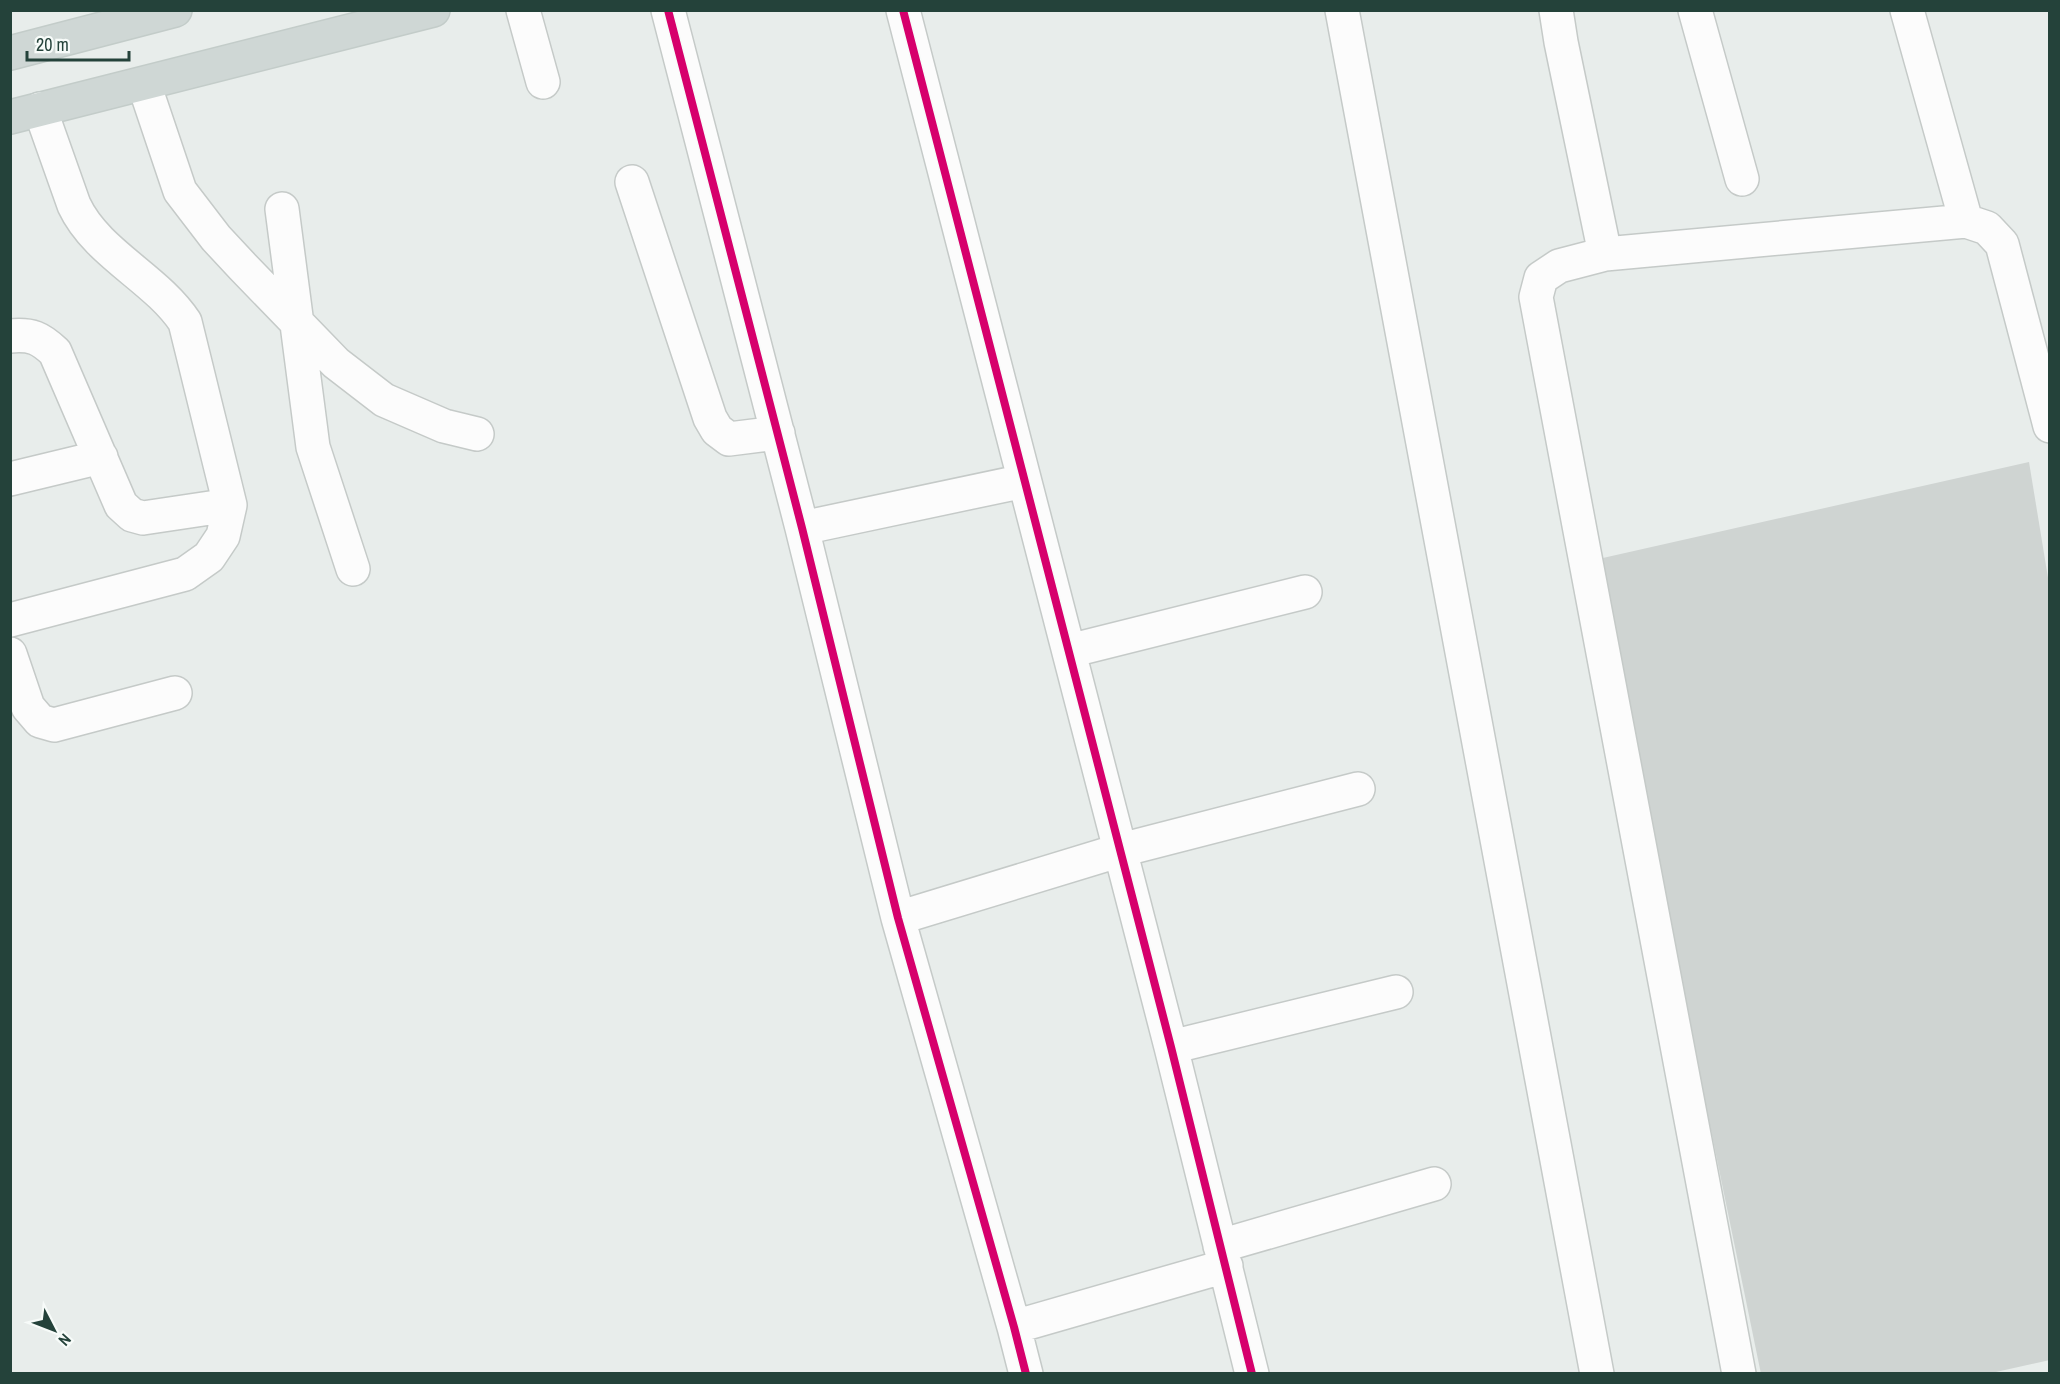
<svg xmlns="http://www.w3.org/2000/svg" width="2060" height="1384" font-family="'Archivo Narrow',sans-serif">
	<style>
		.building { fill: #cfd4d2 }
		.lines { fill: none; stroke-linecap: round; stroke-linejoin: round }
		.minor-casing { stroke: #c5cac8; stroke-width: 36 }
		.major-casing { stroke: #c3ccc9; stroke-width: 36 }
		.minor { stroke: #fcfcfc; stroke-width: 33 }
		.major { stroke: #cfd7d5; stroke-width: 33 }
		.cycleway-casing { stroke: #f7fbf9; stroke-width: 11 }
		.cycleway { stroke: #d6006c; stroke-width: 8 }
	</style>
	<rect width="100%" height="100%" fill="#e8edeb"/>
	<path class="building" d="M2029,462L2050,590V1360L1987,1374H1761L1594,560Z"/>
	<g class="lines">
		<g class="minor-casing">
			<path id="minor" d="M523,10L543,82
				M668,10L802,528L898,918L1014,1327L1026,1374
				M903,10L1171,1047L1252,1374
				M1342,10L1597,1374
				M1556,10L1561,42L1605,254
				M1695,10L1742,179
				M1907,10L1966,221
				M144,84L180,191L216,238L243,267L336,363L384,400L444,426L477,434
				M632,182L710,418L717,430L729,439L778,433
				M282,209L313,447L353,569
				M10,336C32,334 40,338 55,352L121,505L132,515L143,518L230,505
				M10,479L101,457
				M802,528L1024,481
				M10,620L185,574L209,557L223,536L230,505L185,322C156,278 97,254 74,205L40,109
				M1069,651L1305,592
				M10,654L28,707L40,721L54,725L175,693
				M898,918L1121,850L1358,789
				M1171,1047L1396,992
				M1220,1246L1434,1184
				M1014,1327L1226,1266
				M1739,1374L1536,297L1541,278L1559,266L1605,254L1966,221L1987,228L2002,244L2050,426"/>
		</g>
		<g class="major-casing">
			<path id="major" d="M10,53L175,10
				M10,117L433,10"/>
		</g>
		<use href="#minor" class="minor"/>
		<use href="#major" class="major"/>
		<g class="cycleway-casing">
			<path id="cycleway" d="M668,10L802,528L898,918L1014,1327L1026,1374
				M903,10L1171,1047L1252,1374"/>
		</g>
		<use href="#cycleway" class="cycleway"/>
	</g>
	<rect width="2060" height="1384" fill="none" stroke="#24423a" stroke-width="24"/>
	<g transform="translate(54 1330) rotate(132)" stroke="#f7fbf9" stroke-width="4.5" paint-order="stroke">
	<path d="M0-4.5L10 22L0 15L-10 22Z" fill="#24423a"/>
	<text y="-9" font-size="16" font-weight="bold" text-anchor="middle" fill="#24423a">N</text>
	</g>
	<path d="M27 51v9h102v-9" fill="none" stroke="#24423a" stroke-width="3"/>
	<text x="36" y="51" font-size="18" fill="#24423a" stroke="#f7fbf9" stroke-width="4.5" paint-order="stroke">20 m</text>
</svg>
